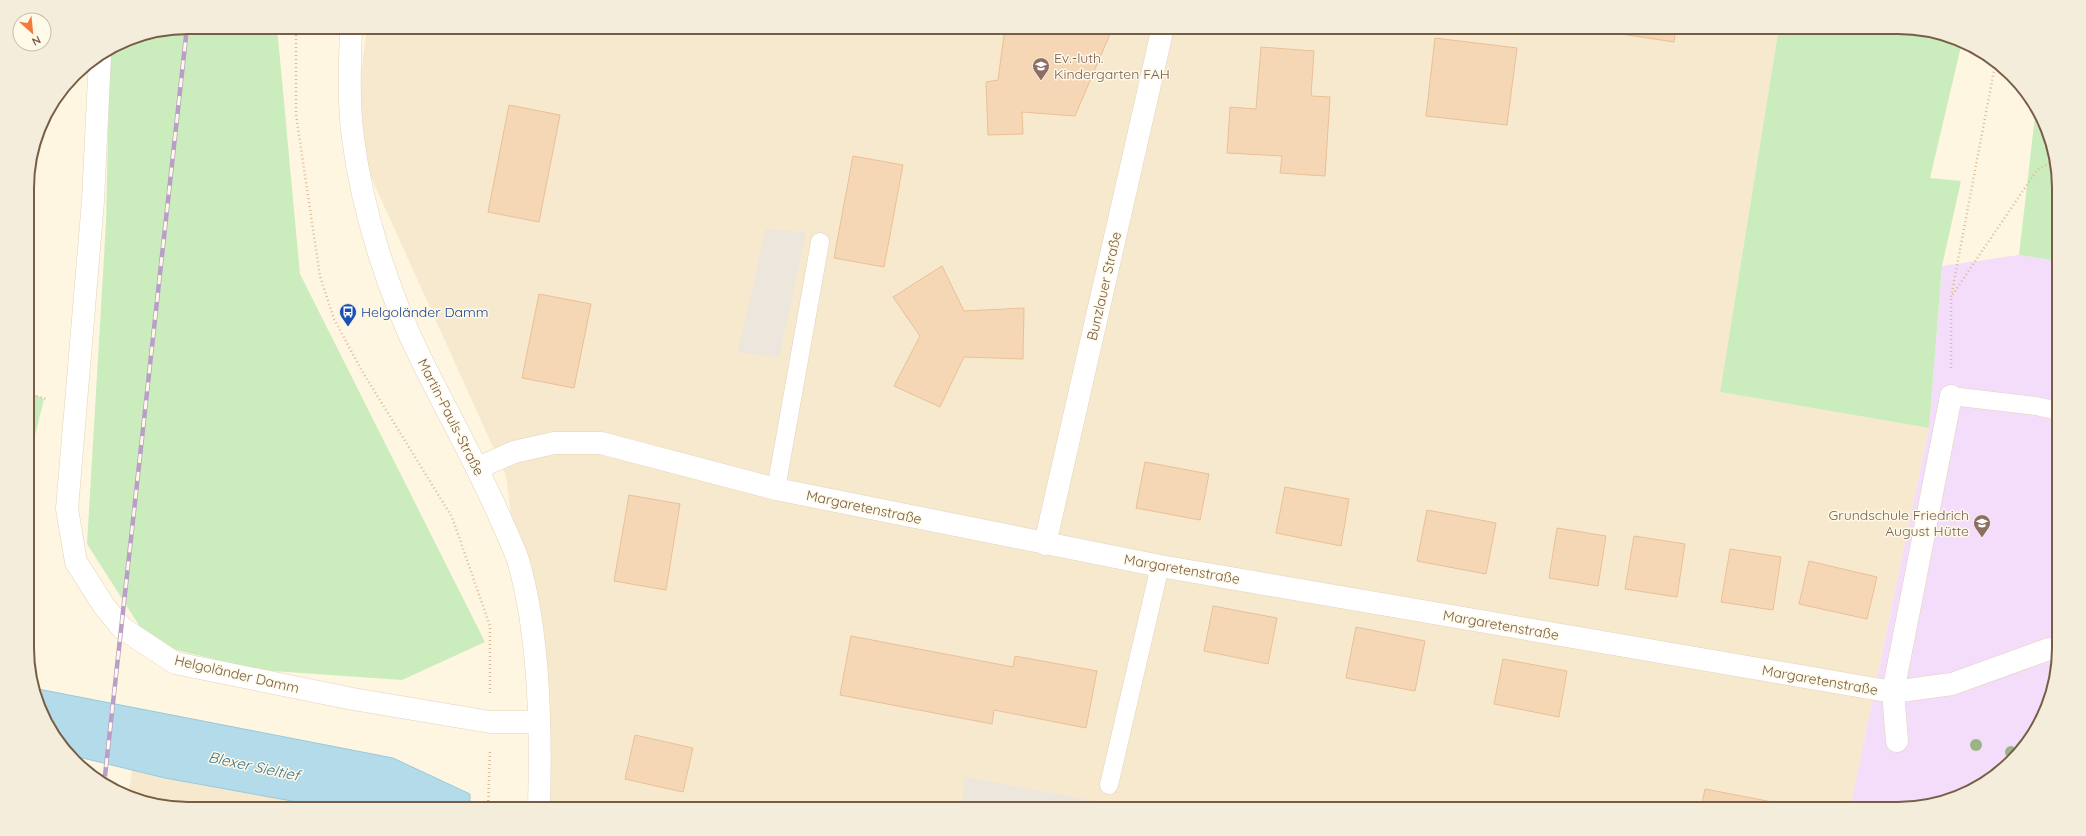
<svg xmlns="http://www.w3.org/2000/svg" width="2086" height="836" font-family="Quicksand,sans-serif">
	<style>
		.residential { fill: #f7e9ce }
		.commercial { fill: #ffe6d3 }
		.industrial { fill: #ece6dc }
		.education { fill: #f3ddfa }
		.green { fill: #cbedbd }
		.water { fill: #b3dbe9; stroke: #98c9dc }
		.building { fill: #f6d7b5; stroke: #eac094 }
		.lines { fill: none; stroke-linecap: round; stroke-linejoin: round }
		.service-casing { stroke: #e3d3bb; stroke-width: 19 }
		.minor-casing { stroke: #e3d3bb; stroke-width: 23 }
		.tertiary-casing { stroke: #e3d3bb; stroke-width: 23 }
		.path { stroke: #dbbb98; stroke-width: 2.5; stroke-dasharray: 1 3; stroke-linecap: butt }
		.service { stroke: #fff; stroke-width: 18 }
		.minor { stroke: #fff; stroke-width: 22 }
		.tertiary { stroke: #fff; stroke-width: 22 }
		.rail-casing { stroke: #ba9ec8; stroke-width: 4.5 }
		.rail { stroke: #fff9e8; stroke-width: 3; stroke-dasharray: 9; stroke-linecap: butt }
		.tree { fill: #99b586 }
		.labels { text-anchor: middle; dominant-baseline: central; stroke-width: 3; stroke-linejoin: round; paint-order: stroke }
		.education-label { font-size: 14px; fill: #785e54; stroke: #fff9e8; text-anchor: start }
		.street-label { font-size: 14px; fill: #775d45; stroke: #fff9e8 }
		.transit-label { font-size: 14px; fill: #164399; stroke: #fff9e8; text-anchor: start }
		.water-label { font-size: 15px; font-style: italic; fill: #3c758d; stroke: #fff9e8 }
		.rim { fill: none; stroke: #775d45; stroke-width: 2 }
	</style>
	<rect width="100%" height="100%" fill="#fef6e0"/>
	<path class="residential" d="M367,27H1779L1720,392L1929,428L1850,809H543L539,722L506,476L353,137Z
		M134,756L456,809H188L136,800L128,797Z"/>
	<path class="commercial" d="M34,153V157L35,346L28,343L27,177Z"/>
	<path class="industrial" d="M766,229L806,232L779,358L738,352Z
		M965,777L1127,807V809H962Z"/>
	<path class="education" d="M2019,255L2058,261L2059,648L2050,700L2026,746L1996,776L1950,800L1909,809H1850L1929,428L1942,266Z"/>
	<path class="green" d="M188,27H277L300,274L485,642L402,680L259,670L151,644L87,544L106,223L110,49L126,39Z
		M1779,27C1828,27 1920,19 1962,42L1930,178L1961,181L1942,266L1929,428L1720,392Z
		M2036,107L2047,126L2058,166V261L2019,255Z
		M29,392L44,399L29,460Z"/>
	<path class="water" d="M33,688L393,758L470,794V809H336L165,778L66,754L43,719Z"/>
	<path class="building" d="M1022,27H1113L1075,116L1022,112L1023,134L988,135L986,82L998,80L1004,35L1021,33Z
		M1608,27H1676L1674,42L1608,32Z
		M1435,38L1517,48L1507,125L1426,116Z
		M1261,47L1314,51L1311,96L1330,97L1325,176L1280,173L1282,156L1227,153L1230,107L1256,109Z
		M509,105L560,115L539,222L488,212Z
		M853,156L903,165L884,267L834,258Z
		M942,266L964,311L1024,308L1023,359L964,357L940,407L894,386L920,336L893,297Z
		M539,294L591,304L574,388L522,378Z
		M1145,462L1209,474L1200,520L1136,508Z
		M1285,487L1349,499L1341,546L1276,533Z
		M629,495L680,504L666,590L614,581Z
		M1427,510L1496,523L1486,574L1417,561Z
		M1557,528L1606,536L1598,586L1549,578Z
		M1634,536L1685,544L1677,597L1625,589Z
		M1730,549L1781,557L1773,610L1721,602Z
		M1809,561L1877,577L1867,619L1799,604Z
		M1213,606L1277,618L1268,664L1204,651Z
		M1356,627L1425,641L1415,691L1346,678Z
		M851,636L1013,667L1015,656L1097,671L1086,728L994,710L992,724L840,695Z
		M1503,659L1567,671L1559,717L1494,704Z
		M635,735L693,748L683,792L625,779Z
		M1705,789L1809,809H1701Z"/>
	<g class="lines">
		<g class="service-casing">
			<path id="service" d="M1951,396L2036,406L2058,411
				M776,489L820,242
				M1109,785L1160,566"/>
		</g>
		<g class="minor-casing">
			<path id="minor" d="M100,56L93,201L67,509L76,562L104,606L122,628L175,663L353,699L490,722H539
				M478,468L514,452L554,443H601L776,489L1160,566L1893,692L1952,684L2049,649
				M1045,544L1163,27
				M1897,741L1893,692L1951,396"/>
		</g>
		<g class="tertiary-casing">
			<path id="tertiary" d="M351,27C350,63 348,102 353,138C362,209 388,292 420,357C446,410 475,461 499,515C505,530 513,545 518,560C540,635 541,731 539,809"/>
		</g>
		<path class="path" d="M296,27V115L320,276L334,319L362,371L452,517L490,626V694
			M1996,60L1951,297L2037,170L2056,159
			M1951,368V297
			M29,394L47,399
			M488,809L490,751"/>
		<use href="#service" class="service"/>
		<use href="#minor" class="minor"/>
		<use href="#tertiary" class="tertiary"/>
		<g class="rail-casing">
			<path id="rail" d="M104,785L187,27"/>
		</g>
		<use href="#rail" class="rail"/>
	</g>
	<g class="tree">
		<circle cx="1976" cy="745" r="6"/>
		<circle cx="2011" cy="752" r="6"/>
	</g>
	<defs>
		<g id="school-pin" transform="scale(0.9)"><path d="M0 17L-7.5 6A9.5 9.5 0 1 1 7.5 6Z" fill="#8d6e63" stroke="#fff9e8"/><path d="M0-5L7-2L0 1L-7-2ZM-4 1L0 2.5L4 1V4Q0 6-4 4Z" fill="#fff"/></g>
		<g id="bus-pin" transform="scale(0.9)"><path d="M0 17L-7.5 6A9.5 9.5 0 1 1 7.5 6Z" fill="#1a4fb4" stroke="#fff9e8"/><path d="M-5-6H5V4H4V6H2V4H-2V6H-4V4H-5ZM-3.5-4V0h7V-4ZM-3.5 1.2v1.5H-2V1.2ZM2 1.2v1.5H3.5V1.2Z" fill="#fff"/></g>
	</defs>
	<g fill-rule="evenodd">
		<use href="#school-pin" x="1041" y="66"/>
		<use href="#bus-pin" x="348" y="312"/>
		<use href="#school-pin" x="1982" y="523"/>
	</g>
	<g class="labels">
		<g class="education-label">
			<text x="1054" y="58">Ev.-luth.<tspan x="1054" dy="16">Kindergarten FAH</tspan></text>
			<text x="1969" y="515" text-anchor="end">Grundschule Friedrich<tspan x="1969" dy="16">August Hütte</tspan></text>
		</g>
		<g class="street-label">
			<text transform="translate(1104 286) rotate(-77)">Bunzlauer Straße</text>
			<text transform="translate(451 417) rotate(63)">Martin-Pauls-Straße</text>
			<text transform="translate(864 507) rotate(12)">Margaretenstraße</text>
			<text transform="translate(1182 569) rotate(10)">Margaretenstraße</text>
			<text transform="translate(1501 625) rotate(10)">Margaretenstraße</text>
			<text transform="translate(237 674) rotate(13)">Helgoländer Damm</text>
			<text transform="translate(1820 680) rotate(10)">Margaretenstraße</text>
		</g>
		<g class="transit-label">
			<text x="361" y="312">Helgoländer Damm</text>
		</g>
		<g class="water-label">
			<text transform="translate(254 766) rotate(12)">Blexer Sieltief</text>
		</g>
	</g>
	<path d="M0 0H2086V836H0ZM188 34H1898A154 154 0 0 1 2052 188V648A154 154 0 0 1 1898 802H188A154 154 0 0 1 34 648V188A154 154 0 0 1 188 34Z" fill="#f4eddb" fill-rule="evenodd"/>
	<path class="rim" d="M188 34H1898A154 154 0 0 1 2052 188V648A154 154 0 0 1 1898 802H188A154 154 0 0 1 34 648V188A154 154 0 0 1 188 34Z"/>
	<g transform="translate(32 32) rotate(153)"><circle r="19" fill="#fff9e8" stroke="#c9bba7"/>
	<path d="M0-3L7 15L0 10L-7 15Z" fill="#f47b39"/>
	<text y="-6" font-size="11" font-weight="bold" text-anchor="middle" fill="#775d45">N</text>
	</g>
</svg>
